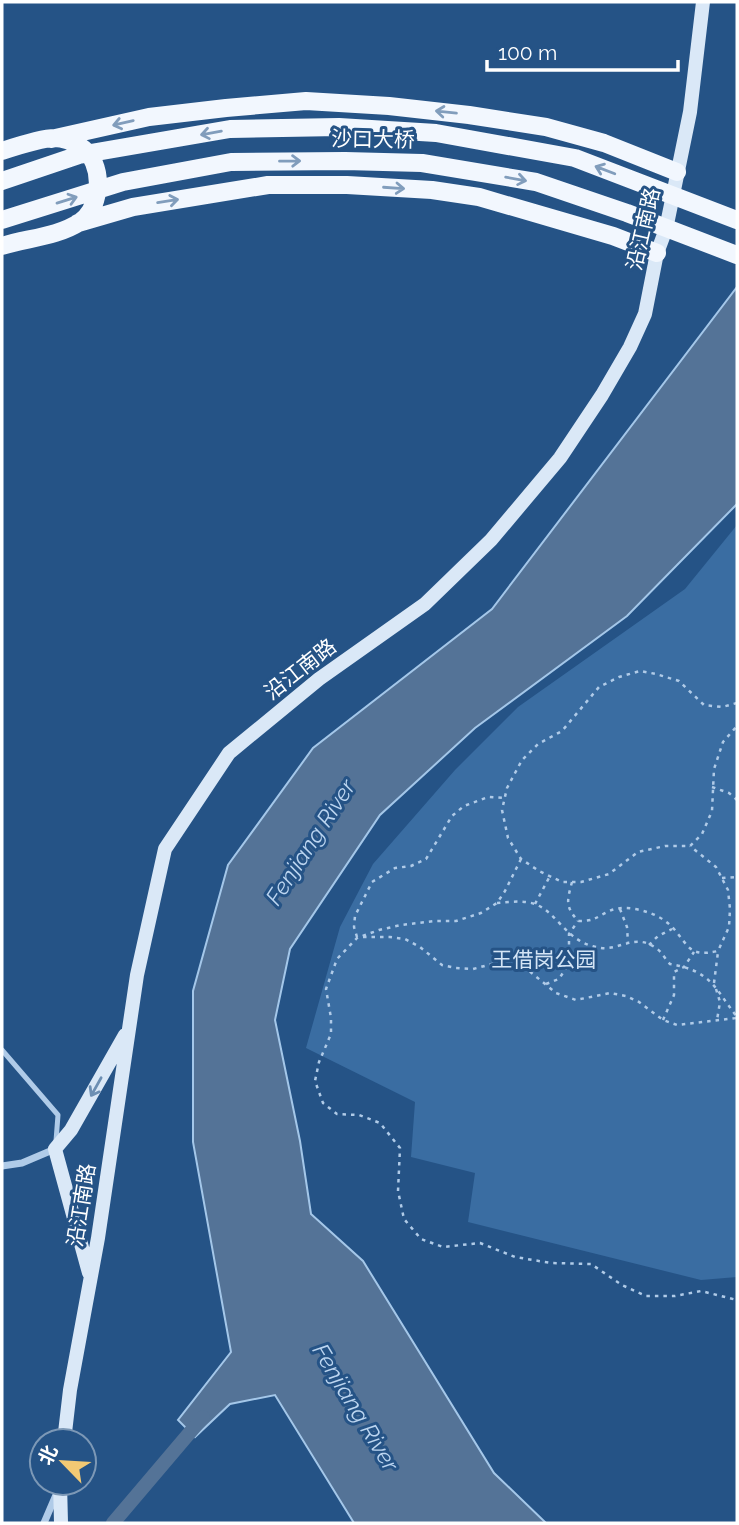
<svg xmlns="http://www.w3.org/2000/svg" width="739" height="1525" font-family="Raleway,'Noto Sans SC',sans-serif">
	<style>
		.green { fill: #3a6da2 }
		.water { fill: #547397; stroke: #a4c7e9; stroke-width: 2 }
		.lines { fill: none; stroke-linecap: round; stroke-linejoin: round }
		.canal { stroke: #547397; stroke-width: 14 }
		.path { stroke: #b0cbe8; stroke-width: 2.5; stroke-dasharray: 3.5 5; stroke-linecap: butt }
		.lane { stroke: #b0cbe8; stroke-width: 5 }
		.street { stroke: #b0cbe8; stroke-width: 7 }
		.secondary { stroke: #dae8f7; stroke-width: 14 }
		.primary { stroke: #f2f7fe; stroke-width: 18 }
		.oneway { stroke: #819dbc }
		.oneway2 { stroke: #6d8fb3 }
		.labels { text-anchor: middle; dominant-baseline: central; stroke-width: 6; stroke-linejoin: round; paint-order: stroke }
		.street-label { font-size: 21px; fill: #fff; stroke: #255386 }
		.park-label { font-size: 21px; fill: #d4e5f6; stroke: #255386 }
		.water-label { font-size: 23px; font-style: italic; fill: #bcd5f0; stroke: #255386 }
	</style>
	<rect width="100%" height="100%" fill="#255386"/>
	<path class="green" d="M737,525V1277L701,1280L468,1222L475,1173L411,1157L415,1102L306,1048L340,927L373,864L455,770L518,707L685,589Z"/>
	<path class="water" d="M737,287V504L627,616L475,728L380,815L290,949L275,1020L300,1141L311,1214L363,1261L494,1473L546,1523H354L275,1395L230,1404L195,1437L178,1420L231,1352L193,1142V991L228,865L313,748L492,609Z"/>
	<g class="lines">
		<path class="canal" d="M113,1523L203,1417"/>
		<path class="path" d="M737,703L722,707L704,705L679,681L656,674L640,671L619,677L599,687L562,731L538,744L522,760L507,788L502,810L508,838L521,859L539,871L562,882H581L609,874L638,852L665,846H690L702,834L712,811L714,769L723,742L737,726
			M712,787L729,793L737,800
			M521,859L505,891L497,903L481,913L456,921H435L401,925L379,930L357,938L337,959L326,989L331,1018V1034L319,1062L315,1081L323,1103L337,1114L359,1115L380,1123L400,1148L398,1191L404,1219L421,1239L443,1247L480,1243L515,1257L551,1263L591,1264L622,1285L646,1296H675L701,1291L737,1300
			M722,878L737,877
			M572,882C567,901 565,906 578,921C595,921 595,918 609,911C620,906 635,908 647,912C657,915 667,921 674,929C690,948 690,957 718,951L729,927L730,909L728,890L716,867L690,846
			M497,903C509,902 523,900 535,904C556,912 566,939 592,946C596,947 603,949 608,948C625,946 638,935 656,948C661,951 665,959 670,964C711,971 714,987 737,1017
			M535,904L550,876
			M620,909L627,927L628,943
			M357,937L354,927L355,916L372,882L395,868L411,866L426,859L452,816L464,806L488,797L505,798
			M363,937H390L405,939L420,947L442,965L456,968L473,969L492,964H517L528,970L556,993L576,1000L610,993L626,996L639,1002L663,1020L677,1025L737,1018
			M649,945L658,936L672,929
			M714,983L718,952
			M546,984L559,979L566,968L569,959V934L578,921
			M716,989L720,1002L717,1020
			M663,1020L674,995V972L684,967L694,952"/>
		<path class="lane" d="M2,1050L58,1115L56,1141"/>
		<path class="street" d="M2,1166L22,1163L55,1149
			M44,1523L56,1495"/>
		<path class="secondary" d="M89,1273L55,1149L71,1130L125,1035
			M64,1441L70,1390L98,1238L137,975L165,849L229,753L319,679L425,604L491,540L560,458L602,395L630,347L645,314L657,253L666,229L690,112L703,2
			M60,1483L61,1523"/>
		<path class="primary" d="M51,139L149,117L226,108L306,101L389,106L469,115L546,127L604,143L677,172
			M2,151C14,147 43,138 55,138C71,139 88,148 94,163C102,182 97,211 80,222C57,237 27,238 2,246
			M2,181L79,155L230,129L339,127L436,133L575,158L737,220
			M2,220L123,182L231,162L345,161L422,163L536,182L627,213L737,255
			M78,223L133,207L268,185H347L432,190L479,197L613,236L657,253"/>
	</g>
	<defs><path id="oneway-shaft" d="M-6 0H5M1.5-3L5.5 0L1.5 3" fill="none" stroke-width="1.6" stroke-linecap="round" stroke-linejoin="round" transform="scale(1.75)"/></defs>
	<g class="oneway">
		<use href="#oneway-shaft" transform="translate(446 112) rotate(-174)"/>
		<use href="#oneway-shaft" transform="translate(123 123) rotate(167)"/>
		<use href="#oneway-shaft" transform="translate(211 133) rotate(170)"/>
		<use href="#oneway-shaft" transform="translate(290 161) rotate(-1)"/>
		<use href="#oneway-shaft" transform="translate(605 170) rotate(-159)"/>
		<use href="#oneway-shaft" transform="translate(516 179) rotate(10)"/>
		<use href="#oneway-shaft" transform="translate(394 188) rotate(4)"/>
		<use href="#oneway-shaft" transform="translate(67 200) rotate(-17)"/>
		<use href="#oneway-shaft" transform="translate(168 201) rotate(-9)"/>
	</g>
	<use class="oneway2" href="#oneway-shaft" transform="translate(96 1087) rotate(119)"/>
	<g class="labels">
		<g class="street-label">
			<text transform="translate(373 139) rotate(1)">沙口大桥</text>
			<text transform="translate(643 229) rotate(-77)">沿江南路</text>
			<text transform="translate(300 669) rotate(-38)">沿江南路</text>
			<text transform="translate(81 1205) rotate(-81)">沿江南路</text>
		</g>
		<g class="park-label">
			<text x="544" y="959">王借岗公园</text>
		</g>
		<g class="water-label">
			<text transform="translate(310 842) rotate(-57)">Fenjiang River</text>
			<text transform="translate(356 1407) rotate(59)">Fenjiang River</text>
		</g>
	</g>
	<rect width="739" height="1525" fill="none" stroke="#ffffff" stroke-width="7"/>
	<g transform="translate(63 1462) rotate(295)"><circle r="33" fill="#255386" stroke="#7c98b6" stroke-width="2"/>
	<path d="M0-5L12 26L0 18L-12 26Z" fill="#f2c974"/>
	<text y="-10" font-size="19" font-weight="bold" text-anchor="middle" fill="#ffffff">北</text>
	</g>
	<path d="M487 60v10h191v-10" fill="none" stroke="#ffffff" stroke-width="3.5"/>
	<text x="498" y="60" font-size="21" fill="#ffffff" stroke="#255386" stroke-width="5" paint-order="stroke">100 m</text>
</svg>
